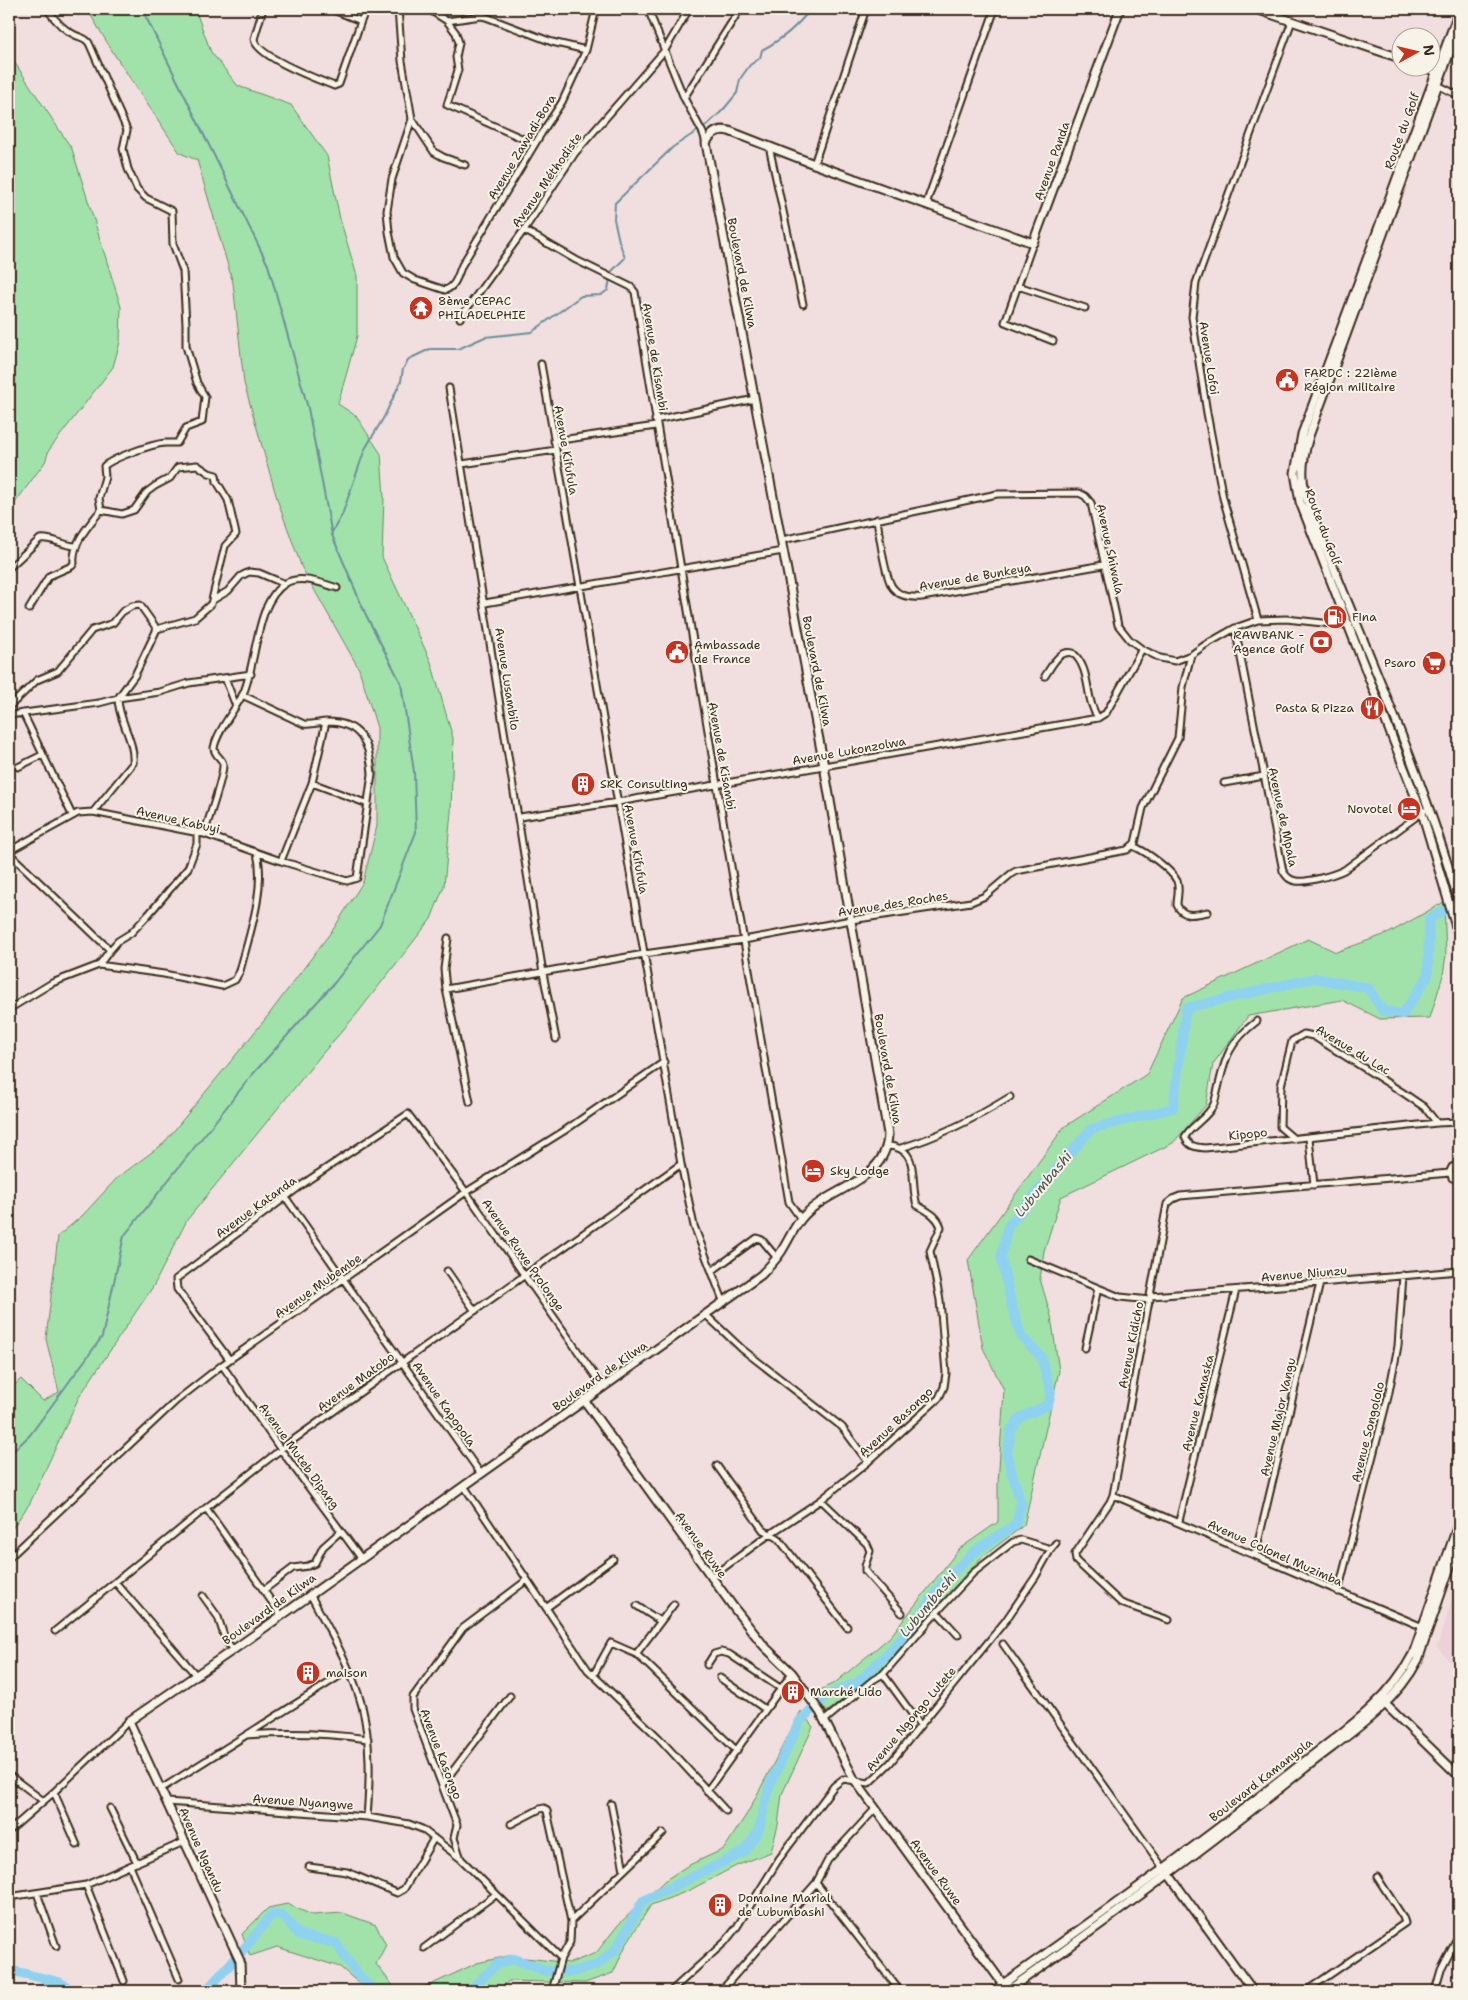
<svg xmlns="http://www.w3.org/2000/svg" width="1468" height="2000" font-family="'Shantell Sans',sans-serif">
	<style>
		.built { fill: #edd1d8 }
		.green { fill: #a1e2ab; stroke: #6e8664 }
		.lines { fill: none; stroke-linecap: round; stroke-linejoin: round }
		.stream { stroke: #6d8f9c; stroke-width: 2 }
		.river { stroke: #8ed2f0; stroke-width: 10 }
		.street-casing { stroke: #3b2a1e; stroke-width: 9 }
		.secondary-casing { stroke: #3b2a1e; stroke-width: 11 }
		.street { stroke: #f7f3e8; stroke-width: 5 }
		.secondary { stroke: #f7f3e8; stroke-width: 7 }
		.labels { text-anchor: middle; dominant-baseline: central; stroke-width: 4; stroke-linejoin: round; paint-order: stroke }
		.street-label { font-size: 12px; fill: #3b2a1e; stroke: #f7f3e8 }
		.poi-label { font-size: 12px; fill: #3b2a1e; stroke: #f7f3e8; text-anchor: start }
		.water-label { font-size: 14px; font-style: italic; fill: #505452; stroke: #f7f3e8 }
	</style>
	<rect width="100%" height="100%" fill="#f1dfdf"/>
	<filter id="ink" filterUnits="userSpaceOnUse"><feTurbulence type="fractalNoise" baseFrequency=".02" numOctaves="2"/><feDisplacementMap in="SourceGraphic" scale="10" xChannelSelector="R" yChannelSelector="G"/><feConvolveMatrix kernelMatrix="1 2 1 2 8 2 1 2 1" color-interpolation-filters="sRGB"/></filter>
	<g filter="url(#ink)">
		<path class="built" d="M1459,1577V1672L1437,1647Z"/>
		<path class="green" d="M87,9H195L211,52L238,86L291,105L327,156L340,219L357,276V336L338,404L356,416L381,454L384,497L382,557L431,662L453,738L451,812L444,886L431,919L356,1015L322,1054L187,1220L154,1285L79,1397L30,1503L9,1533V1390L21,1379L43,1401L59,1392L46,1339L58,1236L83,1215L117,1178L163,1144L267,1017L334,928L363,882L377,826V728L359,669L302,568L278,502L244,383L233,283L197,160L180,153L114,54Z
			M9,54L72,149L121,307L120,342L113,367L49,450L45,462L9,511Z
			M1444,902L1446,955L1443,975L1430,1018L1380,1019L1342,1000L1248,1016L1213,1064L1206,1105L1173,1143L1061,1197L1044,1251L1040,1279L1051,1316L1059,1371L1024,1525L980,1559L940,1603L909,1648L827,1712L814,1693L836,1682L890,1637L959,1549L998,1522V1484L1004,1390L983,1348L968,1260L1064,1127L1147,1074L1183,998L1308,939L1336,952L1389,933Z
			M801,1711L813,1727L782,1794L778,1825L771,1852L736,1866L688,1891L651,1905L627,1943L613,1973L585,1983L509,1981L495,1991H404L430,1985L477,1963L508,1956L570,1963L596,1953L618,1925L664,1881L687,1866L724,1849L748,1812Z
			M287,1904L312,1915L343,1913L376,1925L386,1945L376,1964L397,1991H368L340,1967L277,1947L250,1956L242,1934L268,1908Z"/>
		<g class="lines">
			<path class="stream" d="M332,532L342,515L365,449L384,417L401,381L403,369L409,359L430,349H458L485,337L532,332L581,296L601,295L608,290L611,272L625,258L619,241L614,219L615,203L673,147L708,124L723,110L737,93L740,79L750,65L760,58L762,50C784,38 795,28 811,9
				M9,1455L30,1435L102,1337L124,1236L252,1075L335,982L380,925L416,832L414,772L401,683L365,613L332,535L308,408L268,265L142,9"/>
			<path class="river" d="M9,1970L59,1982L74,1991
				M206,1991L249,1943L272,1914L282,1915L299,1935L336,1943C347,1961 358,1978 375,1991
				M463,1991L470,1990L497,1964L514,1959L546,1971L571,1972L597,1965L616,1949L643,1901L744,1852L758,1832L770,1784L800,1721L824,1697L858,1682L891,1650L918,1619L944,1581L974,1552L1016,1524L1021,1504L1007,1456L1011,1430L1021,1417L1048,1405L1051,1393L1041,1357L1021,1336L1011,1303L1001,1257L1008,1226L1091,1129L1173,1108L1186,1008L1314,978L1368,988L1383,1011L1403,1014L1428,976L1429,919L1459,902"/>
			<g class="street-casing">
				<path id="street" d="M263,9L254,39C257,57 317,79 334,86L339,84L361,21
					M331,9L361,21L366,9
					M398,9L402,61L412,119L434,152L443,157L465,165
					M428,9L447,21L456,33L459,43L456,57L458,70L447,105L535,144
					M648,9L684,98L703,133L706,143
					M790,9L792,10
					M447,21L481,16L486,17L552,42L586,50
					M1436,84L1459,96
					M684,98L740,9
					M412,119L392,179L387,211L389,232L394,257L403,273L415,280L445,290C456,287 458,274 462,265L541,134L562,102L586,50L596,9
					M769,146L803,304
					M814,164L866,9
					M926,204L995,9
					M524,230L576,260L631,287L635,292L717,785L789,1202L801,1219
					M1033,243L1005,322L1053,341
					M1018,286L1085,308
					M460,318L524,230L575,153L665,50L689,9
					M541,364L681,1164L694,1226L724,1303
					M449,388L543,973L556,1039
					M655,420L755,399
					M554,441L656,426
					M462,464L556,450
					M101,510L122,514L134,510L147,492L155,486L170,478L178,467L197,465L209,473L216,475L217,482L228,500L236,534L225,546L211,604L195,618L157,629
					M877,519C879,533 885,579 893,588C900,597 911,598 922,597L1103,565
					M782,540L997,494L1079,493L1085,496L1091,503L1118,625L1130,640L1142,649L1160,658L1175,661L1191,655L1205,645L1235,628L1258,620L1286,619L1341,625L1350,624
					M9,568L40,539C52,537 63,546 76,546
					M213,600L228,591L241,576L249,572L259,573L285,584
					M485,603L783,551
					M29,609L49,576L72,566L74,563C72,543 89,525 101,510L99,498L105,477L104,466C113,458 152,444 165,443C169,443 173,443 177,443L186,428L202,422L205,397L197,383L186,346V324L183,271L173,244L172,211L146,198L137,189L128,169L123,149L127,130L89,43C85,37 81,38 75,35C63,30 54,19 47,9
					M1258,620L1223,498L1207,413L1192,317L1196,283L1292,21
					M1235,628L1283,871C1286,876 1289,880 1296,881C1306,883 1334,875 1344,870L1424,811
					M1045,676C1052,666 1059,649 1073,653C1092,670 1084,698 1098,718
					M225,678L236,706
					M9,707L37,680L58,671L92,630L113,623L122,612L132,606L140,605L157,629
					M23,713L72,815
					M9,715L99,703L118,698L160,692L189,683L251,674
					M18,767L42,755
					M312,783L368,804
					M1224,783L1264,776
					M93,812L133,763C135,739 118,721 118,698L135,675L157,629
					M520,817L618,802L1098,718L1106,713L1142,649
					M204,834C208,820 224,777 223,764C222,758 214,755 214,748C217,731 235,710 243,694C257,664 255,601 286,583C301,575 322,583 337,588
					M1133,846C1145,851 1171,869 1177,881C1180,889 1177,897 1177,905C1183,919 1197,914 1208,912
					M9,851L78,813L93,812L204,834L281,861L347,881L357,878L372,774C370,744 361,722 327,722C319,722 313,725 304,724L242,695
					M9,853L110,950
					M281,861L312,783L326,722
					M448,938L444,969L446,989L470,1102
					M99,965L164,974L222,986L235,980L240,971C249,935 266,889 257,853
					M446,989L644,954L744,940L851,920L971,902L985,896L1011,874L1016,871L1127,850L1135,843L1143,808L1178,738L1183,687L1191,655
					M9,1009L52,983L99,965L110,950L118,941L131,933L148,915L188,868L197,844V832
					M1257,1021C1222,1048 1225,1065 1214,1104C1207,1119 1190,1126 1185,1137C1189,1147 1196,1147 1205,1148L1437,1123L1459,1122
					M1309,1138L1314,1185
					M1294,1139L1280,1127L1281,1086L1292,1041L1304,1034L1313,1036L1402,1092L1424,1107L1437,1123
					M901,1148C940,1136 976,1118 1010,1097
					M1459,1164L1452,1167L1450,1171L1452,1178L1459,1180
					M286,1198L481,1474
					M1028,1259L1120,1297L1150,1300
					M447,1271L475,1311
					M712,1271L757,1238L762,1240L777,1258
					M1151,1296L1320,1283L1459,1271
					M706,1315L742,1349L842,1427L868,1462
					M1085,1348L1098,1288
					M229,1359L177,1289L176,1279L310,1179L408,1114L466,1192L603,1387
					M222,1365L281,1450L361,1558
					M717,1466L763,1530L778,1538L847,1627
					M464,1486L588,1670L659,1738L726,1811
					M1113,1495L1425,1628
					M821,1500L867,1544L870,1551L865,1566V1571L902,1613
					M206,1508L281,1615
					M1179,1521L1236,1290
					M1255,1555L1320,1283
					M9,1558L176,1401L222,1365L466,1192L564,1131L664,1062
					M711,1577L770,1534L821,1500L868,1462L939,1398L944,1387L946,1373L940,1300L930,1251L941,1227C937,1215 927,1211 917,1205C909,1182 922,1147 887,1146
					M116,1583L195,1674
					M264,1590L293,1568L308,1566L315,1563L323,1547L341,1531
					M1338,1592L1388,1397L1398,1346L1403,1275
					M310,1594C329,1630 351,1666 362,1706C371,1743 370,1780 367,1817
					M203,1596L218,1617L225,1639L233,1650
					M637,1606L660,1621
					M546,1608L613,1559
					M937,1612L973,1573L1013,1542L1021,1540L1051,1549
					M1169,1620L1121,1603L1076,1561L1075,1554L1110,1502L1113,1495L1167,1204L1173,1199L1180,1196L1450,1173
					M55,1631L206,1508L289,1443L681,1164
					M1003,1644L1164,1869
					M636,1654L674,1604
					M707,1665L714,1654L721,1652L729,1654L780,1688
					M594,1674L611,1643L636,1654L645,1662L737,1751
					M883,1674L920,1725
					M720,1678L765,1709
					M825,1720L873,1680L883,1674L937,1612L958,1635
					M246,1735C289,1732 326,1733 368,1739
					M9,1775L42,1800
					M442,1785L510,1696
					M161,1789L349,1670
					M707,1791L792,1673
					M54,1792L77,1845
					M167,1802L367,1817L409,1824L422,1829L461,1859L561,1958
					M611,1804L624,1870
					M110,1808L137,1863
					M511,1824L540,1809L544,1808L547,1811L571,1921L570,1942L561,1958L552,1991
					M9,1831L54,1792L129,1721
					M461,1859L454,1838L457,1825L413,1709V1697L463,1628L527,1580
					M130,1866L179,1979
					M309,1867L347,1872L397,1893L404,1889L434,1838
					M816,1883L900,1991
					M86,1885L124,1981
					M37,1893L56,1946
					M9,1897L86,1885L186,1841
					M571,1921L663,1833
					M424,1948L496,1894
					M671,1991L725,1942L737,1927L779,1859L834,1786L843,1779L869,1783L890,1763L1006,1620L1036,1576L1051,1549L1056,1543
					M721,1991L816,1883L828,1860L876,1808
					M1306,1991L1405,1923L1403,1917L1377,1877
					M1435,1991L1441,1970L1459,1935"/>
			</g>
			<g class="secondary-casing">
				<path id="secondary" d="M1256,9L1400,58
					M1459,11L1302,434L1295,473L1300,502L1423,816L1459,937
					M1459,27L1309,436C1301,464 1300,481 1310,509C1361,639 1421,768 1459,903
					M1427,68L1440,73
					M584,1400L734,1608L764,1646L792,1673L820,1712L854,1779L1008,1991
					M1383,1702L1459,1776
					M1167,1872L1253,1991
					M241,1991L240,1961L129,1721L233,1650L761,1275C768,1268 775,1261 781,1252C788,1241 793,1229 801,1219C827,1187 887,1183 888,1134L824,766L706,143C711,133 718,128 729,131L814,164L1033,243L1120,9
					M993,1991C1094,1920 1195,1848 1292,1771C1336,1736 1387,1705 1413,1654L1459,1522
					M1007,1991C1108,1920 1207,1847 1304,1769C1344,1737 1394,1707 1418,1660L1459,1541"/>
			</g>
			<use href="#street" class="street"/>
			<use href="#secondary" class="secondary"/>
		</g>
	</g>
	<defs>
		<g id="temple-disc" transform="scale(1.25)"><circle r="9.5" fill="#c8321e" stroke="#f7f3e8"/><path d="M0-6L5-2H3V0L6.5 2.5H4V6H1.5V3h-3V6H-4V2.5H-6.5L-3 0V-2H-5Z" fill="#fff"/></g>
		<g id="civic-disc" transform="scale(1.25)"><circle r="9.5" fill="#c8321e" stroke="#f7f3e8"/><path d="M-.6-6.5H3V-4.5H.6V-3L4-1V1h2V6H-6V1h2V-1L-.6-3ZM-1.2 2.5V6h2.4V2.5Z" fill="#fff"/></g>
		<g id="fuel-disc" transform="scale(1.25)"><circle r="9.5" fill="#c8321e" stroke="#f7f3e8"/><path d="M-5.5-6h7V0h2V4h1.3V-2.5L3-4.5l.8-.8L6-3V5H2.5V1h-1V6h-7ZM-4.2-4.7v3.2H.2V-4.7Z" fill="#fff"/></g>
		<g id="bank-disc" transform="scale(1.25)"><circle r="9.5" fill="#c8321e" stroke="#f7f3e8"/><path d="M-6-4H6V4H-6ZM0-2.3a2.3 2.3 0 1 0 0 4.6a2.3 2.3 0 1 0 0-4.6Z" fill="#fff"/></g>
		<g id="supermarket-disc" transform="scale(1.25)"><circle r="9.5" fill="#c8321e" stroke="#f7f3e8"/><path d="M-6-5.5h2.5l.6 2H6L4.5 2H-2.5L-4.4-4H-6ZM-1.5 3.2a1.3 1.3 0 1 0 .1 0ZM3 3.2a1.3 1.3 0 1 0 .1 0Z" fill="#fff"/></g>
		<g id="restaurant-disc" transform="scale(1.25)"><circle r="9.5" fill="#c8321e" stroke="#f7f3e8"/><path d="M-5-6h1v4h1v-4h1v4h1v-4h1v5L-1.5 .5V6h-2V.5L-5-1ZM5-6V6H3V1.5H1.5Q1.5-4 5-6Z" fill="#fff"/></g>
		<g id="building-disc" transform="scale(1.25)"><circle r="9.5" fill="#c8321e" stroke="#f7f3e8"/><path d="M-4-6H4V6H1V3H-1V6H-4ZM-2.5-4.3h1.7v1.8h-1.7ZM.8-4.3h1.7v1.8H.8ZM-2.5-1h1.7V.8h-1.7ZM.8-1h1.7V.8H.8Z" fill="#fff"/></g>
		<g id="hotel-disc" transform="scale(1.25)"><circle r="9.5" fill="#c8321e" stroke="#f7f3e8"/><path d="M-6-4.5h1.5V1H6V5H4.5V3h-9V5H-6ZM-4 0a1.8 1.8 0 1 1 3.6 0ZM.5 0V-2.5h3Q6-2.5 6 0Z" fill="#fff"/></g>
	</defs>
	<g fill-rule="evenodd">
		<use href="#temple-disc" x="421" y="308"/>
		<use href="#civic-disc" x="1287" y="380"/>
		<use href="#fuel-disc" x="1335" y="617"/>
		<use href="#bank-disc" x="1321" y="642"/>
		<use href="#civic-disc" x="677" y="652"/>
		<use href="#supermarket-disc" x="1434" y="663"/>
		<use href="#restaurant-disc" x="1372" y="708"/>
		<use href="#building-disc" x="583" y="784"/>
		<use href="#hotel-disc" x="1409" y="809"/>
		<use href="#hotel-disc" x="813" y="1171"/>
		<use href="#building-disc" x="308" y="1673"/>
		<use href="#building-disc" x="793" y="1692"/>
		<use href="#building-disc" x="720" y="1905"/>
	</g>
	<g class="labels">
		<g class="street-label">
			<text transform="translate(1402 131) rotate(-70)">Route du Golf</text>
			<text transform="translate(522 147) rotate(-59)">Avenue Zawadi-Bora</text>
			<text transform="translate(1052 161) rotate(-70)">Avenue Panda</text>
			<text transform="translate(547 180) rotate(-55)">Avenue Méthodiste</text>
			<text transform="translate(742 273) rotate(79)">Boulevard de Kilwa</text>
			<text transform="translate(655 357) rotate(81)">Avenue de Kisambi</text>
			<text transform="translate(1209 358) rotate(81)">Avenue Lofoi</text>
			<text transform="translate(566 450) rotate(80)">Avenue Kifufula</text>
			<text transform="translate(1323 527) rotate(69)">Route du Golf</text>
			<text transform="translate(1110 549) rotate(78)">Avenue Shiwala</text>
			<text transform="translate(975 577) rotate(-10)">Avenue de Bunkeya</text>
			<text transform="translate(817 671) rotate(79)">Boulevard de Kilwa</text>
			<text transform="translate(507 679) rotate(81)">Avenue Lusambilo</text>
			<text transform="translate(849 751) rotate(-10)">Avenue Lukonzolwa</text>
			<text transform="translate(722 756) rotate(80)">Avenue de Kisambi</text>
			<text transform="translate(1283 817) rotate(78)">Avenue de Mpala</text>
			<text transform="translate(178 820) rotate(13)">Avenue Kabuyi</text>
			<text transform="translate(636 849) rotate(80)">Avenue Kifufula</text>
			<text transform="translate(893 904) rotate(-9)">Avenue des Roches</text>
			<text transform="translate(1353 1050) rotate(31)">Avenue du Lac</text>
			<text transform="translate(888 1069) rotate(80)">Boulevard de Kilwa</text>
			<text transform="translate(1248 1134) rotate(-6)">Kipopo</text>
			<text transform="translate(256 1207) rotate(-36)">Avenue Katanda</text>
			<text transform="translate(523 1255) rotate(55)">Avenue Ruwe Prolonge</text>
			<text transform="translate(1304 1274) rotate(-5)">Avenue Niunzu</text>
			<text transform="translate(318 1286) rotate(-35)">Avenue Mubembe</text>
			<text transform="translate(1131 1345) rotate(-79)">Avenue Kidicho</text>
			<text transform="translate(600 1376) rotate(-35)">Boulevard de Kilwa</text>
			<text transform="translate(356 1382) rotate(-36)">Avenue Matobo</text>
			<text transform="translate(1198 1403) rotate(-76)">Avenue Kamaska</text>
			<text transform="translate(444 1404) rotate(55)">Avenue Kapopola</text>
			<text transform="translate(1278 1417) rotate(-77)">Avenue Major Vangu</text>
			<text transform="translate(896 1422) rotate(-43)">Avenue Basongo</text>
			<text transform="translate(1368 1432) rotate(-76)">Avenue Songololo</text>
			<text transform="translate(299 1456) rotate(54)">Avenue Muteb Dipang</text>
			<text transform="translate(701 1545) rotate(54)">Avenue Ruwe</text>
			<text transform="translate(1275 1553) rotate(24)">Avenue Colonel Muzimba</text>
			<text transform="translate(269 1609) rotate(-36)">Boulevard de Kilwa</text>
			<text transform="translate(911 1719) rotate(-50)">Avenue Ngongo Lutete</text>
			<text transform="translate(441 1754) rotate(69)">Avenue Kasongo</text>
			<text transform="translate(1261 1780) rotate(-38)">Boulevard Kamanyola</text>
			<text transform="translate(303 1802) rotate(4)">Avenue Nyangwe</text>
			<text transform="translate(201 1850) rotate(66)">Avenue Ngandu</text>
			<text transform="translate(936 1872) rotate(54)">Avenue Ruwe</text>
		</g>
		<g class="poi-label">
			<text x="438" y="301">8ème CEPAC<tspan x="438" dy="14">PHILADELPHIE</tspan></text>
			<text x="1304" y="373">FARDC : 22ième<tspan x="1304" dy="14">Région militaire</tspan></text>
			<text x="1352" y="617">Fina</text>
			<text x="1304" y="635" text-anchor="end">RAWBANK -<tspan x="1304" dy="14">Agence Golf</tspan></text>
			<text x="694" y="645">Ambassade<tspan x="694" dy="14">de France</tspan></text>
			<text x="1416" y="663" text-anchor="end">Psaro</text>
			<text x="1354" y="708" text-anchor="end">Pasta &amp; Pizza</text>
			<text x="600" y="784">SRK Consulting</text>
			<text x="1392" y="809" text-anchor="end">Novotel</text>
			<text x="830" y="1171">Sky Lodge</text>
			<text x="326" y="1673">maison</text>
			<text x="810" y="1692">Marché Lido</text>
			<text x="738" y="1898">Domaine Marial<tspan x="738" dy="14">de Lubumbashi</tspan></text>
		</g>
		<g class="water-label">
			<text transform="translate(1043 1184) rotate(-50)">Lubumbashi</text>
			<text transform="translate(928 1604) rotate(-50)">Lubumbashi</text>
		</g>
	</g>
	<rect width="1468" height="2000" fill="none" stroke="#f7f3e8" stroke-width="30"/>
	<rect x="15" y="15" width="1438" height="1970" fill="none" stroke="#3b2a1e" stroke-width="2" filter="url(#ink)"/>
	<g transform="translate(1416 52) rotate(82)"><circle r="24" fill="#f7f3e8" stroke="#aca397"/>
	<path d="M0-4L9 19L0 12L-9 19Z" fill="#c8321e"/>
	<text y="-8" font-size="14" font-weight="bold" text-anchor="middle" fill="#3b2a1e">N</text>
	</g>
</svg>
